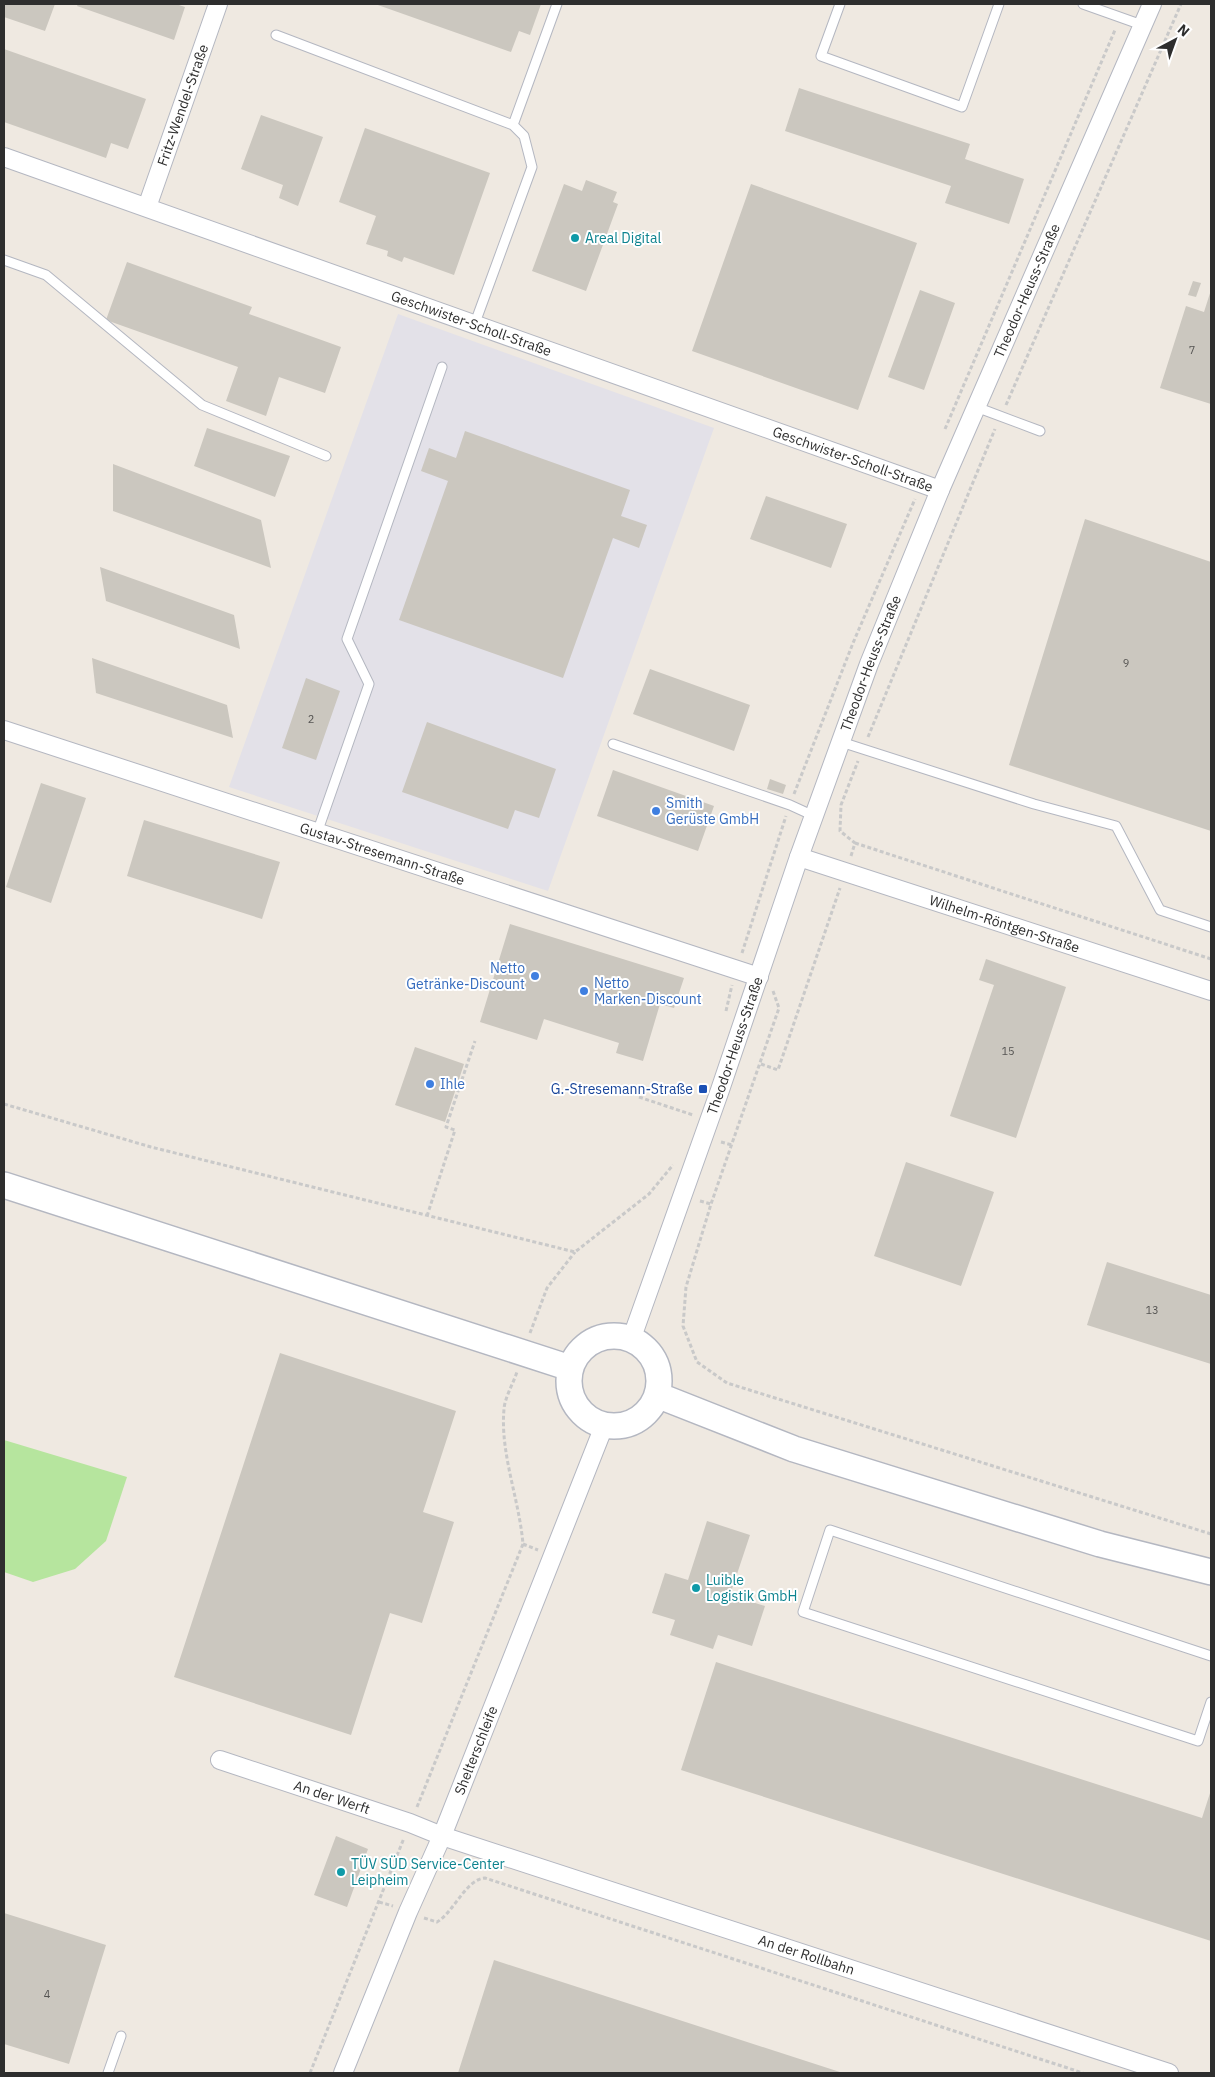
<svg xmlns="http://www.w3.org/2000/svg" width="1215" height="2077" font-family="'IBM Plex Sans',sans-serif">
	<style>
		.industrial { fill: #e3e1e8 }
		.green { fill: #b6e59e }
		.building { fill: #cbc7bf }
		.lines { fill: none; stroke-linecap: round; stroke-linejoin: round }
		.lane-casing { stroke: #b4b7c1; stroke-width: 11 }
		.street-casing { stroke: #b4b7c1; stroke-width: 20 }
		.secondary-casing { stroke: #b4b7c1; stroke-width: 28 }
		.path { stroke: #c9c9c9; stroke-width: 3; stroke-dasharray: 4 2.5; stroke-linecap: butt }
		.lane { stroke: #fff; stroke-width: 9 }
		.street { stroke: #fff; stroke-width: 18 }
		.secondary { stroke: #fff; stroke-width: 25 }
		.culture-dot { fill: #0f9aa8; stroke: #fff; stroke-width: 2 }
		.shop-dot { fill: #3f7fe0; stroke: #fff; stroke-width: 2 }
		.transit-dot { fill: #1a4fb4; stroke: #fff; stroke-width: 2 }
		.labels { text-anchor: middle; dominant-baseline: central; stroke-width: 4; stroke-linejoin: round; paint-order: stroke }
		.number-label { font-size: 11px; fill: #555452 }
		.street-label { font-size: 14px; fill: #2e2e2e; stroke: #fff }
		.culture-label { font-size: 14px; fill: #0d838f; stroke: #fff; text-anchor: start }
		.shop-label { font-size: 14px; fill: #366cbe; stroke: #fff; text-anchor: start }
		.transit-label { font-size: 14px; fill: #164399; stroke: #fff; text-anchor: end }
	</style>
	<rect width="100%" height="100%" fill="#efe9e1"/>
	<path class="industrial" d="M398,314L714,428L548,891L229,787Z"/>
	<path class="green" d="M4,1440L127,1477L106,1541L75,1569L33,1582L4,1572Z"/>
	<path class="building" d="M4,4H55L45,31L4,17Z
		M78,4H176L185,7L174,40L77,6Z
		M375,4H541L530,35L519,31L511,52Z
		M4,49L146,99L128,149L111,143L106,158L4,122Z
		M799,88L970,144L965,159L1024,179L1009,224L945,203L951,186L785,131Z
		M261,115L323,137L298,206L279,198L283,185L241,169Z
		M365,128L490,173L454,275L404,257L402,262L387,256L388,251L366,244L376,216L339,202Z
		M586,180L617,192L613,202L618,204L586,291L532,271L564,184L582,191Z
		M751,184L917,243L858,410L692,351Z
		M127,262L252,307L249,314L341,347L325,393L279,377L266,416L226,401L238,367L106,320Z
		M1193,281L1201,283L1196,297L1188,295Z
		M920,290L955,303L924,390L888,377Z
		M1211,290V404L1160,388L1186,306L1204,312Z
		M207,428L290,456L275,497L194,466Z
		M465,431L630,490L621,516L647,525L639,548L613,538L563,678L399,620L448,481L421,471L429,448L456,458Z
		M113,464L261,520L271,568L113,511Z
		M766,496L847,524L831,568L750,539Z
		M1085,519L1211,562V831L1009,765Z
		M100,567L234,615L240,649L106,601Z
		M92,658L227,705L233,738L96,693Z
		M650,669L750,705L734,751L633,714Z
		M306,678L340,691L316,760L282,748Z
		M427,722L556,769L539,818L515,810L508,829L402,792Z
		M613,770L714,806L698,851L597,816Z
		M770,779L786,785L783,794L767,789Z
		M41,783L86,798L51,903L6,887Z
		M144,820L280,862L262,919L127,876Z
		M510,924L684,978L674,1008L660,1004L643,1061L616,1053L619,1043L544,1019L537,1040L480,1022Z
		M986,959L1066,987L1016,1138L950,1116L994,985L979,980Z
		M415,1047L464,1064L445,1122L395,1105Z
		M906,1162L994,1192L961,1286L874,1256Z
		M1107,1262L1211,1295V1364L1087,1325Z
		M280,1353L456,1411L423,1512L454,1522L422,1623L390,1613L351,1735L174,1677Z
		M707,1521L750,1535L730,1595L765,1606L752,1646L718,1635L713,1649L670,1635L675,1620L652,1613L665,1573L688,1580Z
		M716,1662L1202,1818L1211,1790V1941L681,1770Z
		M336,1836L368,1849L347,1907L314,1895Z
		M4,1913L106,1945L69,2064L4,2044Z
		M494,1960L843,2073H458Z"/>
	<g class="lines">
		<g class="lane-casing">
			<path id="lane" d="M840,4L821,56L962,107L999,4
				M1083,4L1142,25
				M276,35L513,125L524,136L532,167L475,323
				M513,125L557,4
				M4,260L46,275L202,405L326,456
				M976,407L1040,431
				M841,742L1034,804L1116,826L1160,910L1211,927
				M613,744L790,805L814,816
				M317,833L369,684L347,639L442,367
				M1211,1656L830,1530L803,1612L1198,1741L1211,1702
				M108,2073L121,2036"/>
		</g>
		<g class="street-casing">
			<g id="street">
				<path id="s1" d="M4,157L940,490"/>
				<path id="s2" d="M147,207L218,4"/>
				<path id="s3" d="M4,730L759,977"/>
				<path id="s4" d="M799,857L1211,991"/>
				<path id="s5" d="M631,1340L720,1090L799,857L869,664L940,490L1152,4"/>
				<path id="s6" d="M220,1760L410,1823L442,1836L1169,2073"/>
				<path id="s7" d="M343,2073L408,1912L442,1836L604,1426"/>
			</g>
		</g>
		<g class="secondary-casing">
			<path id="secondary" d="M4,1185L570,1368
				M569 1381a45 45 0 1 1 90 0a45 45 0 1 1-90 0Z
				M657,1395L794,1449L1100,1544L1211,1572"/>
		</g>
		<path class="path" d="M1006,405L1181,4
			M945,429L1115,30
			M868,737L995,429
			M794,794L853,643L915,499
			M855,843L1211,959
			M851,856L855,843L840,831L841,805L858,761
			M742,953L786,816
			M773,991L779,1008L711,1204L686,1287L683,1326L697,1362L727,1383L1211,1534
			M726,1011L732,985
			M761,1064L778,1070L840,888
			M639,1097L693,1115
			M4,1104L151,1147L575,1252L649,1194L673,1165
			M721,1142L732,1145
			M700,1201L711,1204
			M427,1216L455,1130L446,1127L475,1041
			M530,1333L547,1288L575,1252
			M523,1544L538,1550
			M417,1807L523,1544C519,1498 500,1454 504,1409C505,1397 513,1384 517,1372
			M379,1902L393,1906
			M424,1918L437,1922C454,1912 466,1879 485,1878L1083,2073
			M310,2073L404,1838"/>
		<use href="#lane" class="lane"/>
		<use href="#street" class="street"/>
		<use href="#secondary" class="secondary"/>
	</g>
	<g class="culture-dot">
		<circle cx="575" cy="238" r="5"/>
		<circle cx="696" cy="1588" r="5"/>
		<circle cx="341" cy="1872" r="5"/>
	</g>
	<g class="shop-dot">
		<circle cx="656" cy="811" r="5"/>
		<circle cx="535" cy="976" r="5"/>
		<circle cx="584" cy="991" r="5"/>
		<circle cx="430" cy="1084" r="5"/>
	</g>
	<rect class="transit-dot" x="698" y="1084" width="10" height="10" rx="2.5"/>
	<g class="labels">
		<g class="number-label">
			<text x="1192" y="350">7</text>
			<text x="1126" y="663">9</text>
			<text x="311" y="719">2</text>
			<text x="1008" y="1051">15</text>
			<text x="1152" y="1310">13</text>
			<text x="47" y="1994">4</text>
		</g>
		<g class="street-label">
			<text stroke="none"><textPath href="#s2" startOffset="108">Fritz-Wendel-Straße</textPath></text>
			<text stroke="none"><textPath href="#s5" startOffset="1122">Theodor-Heuss-Straße</textPath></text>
			<text stroke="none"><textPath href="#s1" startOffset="496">Geschwister-Scholl-Straße</textPath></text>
			<text stroke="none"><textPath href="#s1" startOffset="901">Geschwister-Scholl-Straße</textPath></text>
			<text stroke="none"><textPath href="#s5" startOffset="718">Theodor-Heuss-Straße</textPath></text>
			<text stroke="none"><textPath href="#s3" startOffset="398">Gustav-Stresemann-Straße</textPath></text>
			<text stroke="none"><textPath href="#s4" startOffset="216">Wilhelm-Röntgen-Straße</textPath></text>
			<text stroke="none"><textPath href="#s5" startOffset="312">Theodor-Heuss-Straße</textPath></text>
			<text stroke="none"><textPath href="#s7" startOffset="349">Shelterschleife</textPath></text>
			<text stroke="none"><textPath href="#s6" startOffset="118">An der Werft</textPath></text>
			<text stroke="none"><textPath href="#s6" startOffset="618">An der Rollbahn</textPath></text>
		</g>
		<g class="culture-label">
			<text x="585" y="238">Areal Digital</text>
			<text x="706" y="1580">Luible<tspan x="706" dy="16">Logistik GmbH</tspan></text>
			<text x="351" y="1864">TÜV SÜD Service-Center<tspan x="351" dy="16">Leipheim</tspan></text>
		</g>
		<g class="shop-label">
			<text x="666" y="803">Smith<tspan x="666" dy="16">Gerüste GmbH</tspan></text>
			<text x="525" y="968" text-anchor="end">Netto<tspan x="525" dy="16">Getränke-Discount</tspan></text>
			<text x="594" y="983">Netto<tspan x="594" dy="16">Marken-Discount</tspan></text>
			<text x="440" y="1084">Ihle</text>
		</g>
		<g class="transit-label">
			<text x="693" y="1089">G.-Stresemann-Straße</text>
		</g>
	</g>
	<rect width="1215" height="2077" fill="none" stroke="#2e2e2e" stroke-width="10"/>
	<g transform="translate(1175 40) rotate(41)" stroke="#ffffff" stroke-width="4" paint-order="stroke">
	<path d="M0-4L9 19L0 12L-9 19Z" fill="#2e2e2e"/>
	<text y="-8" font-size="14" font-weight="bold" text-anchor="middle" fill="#2e2e2e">N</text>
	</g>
</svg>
